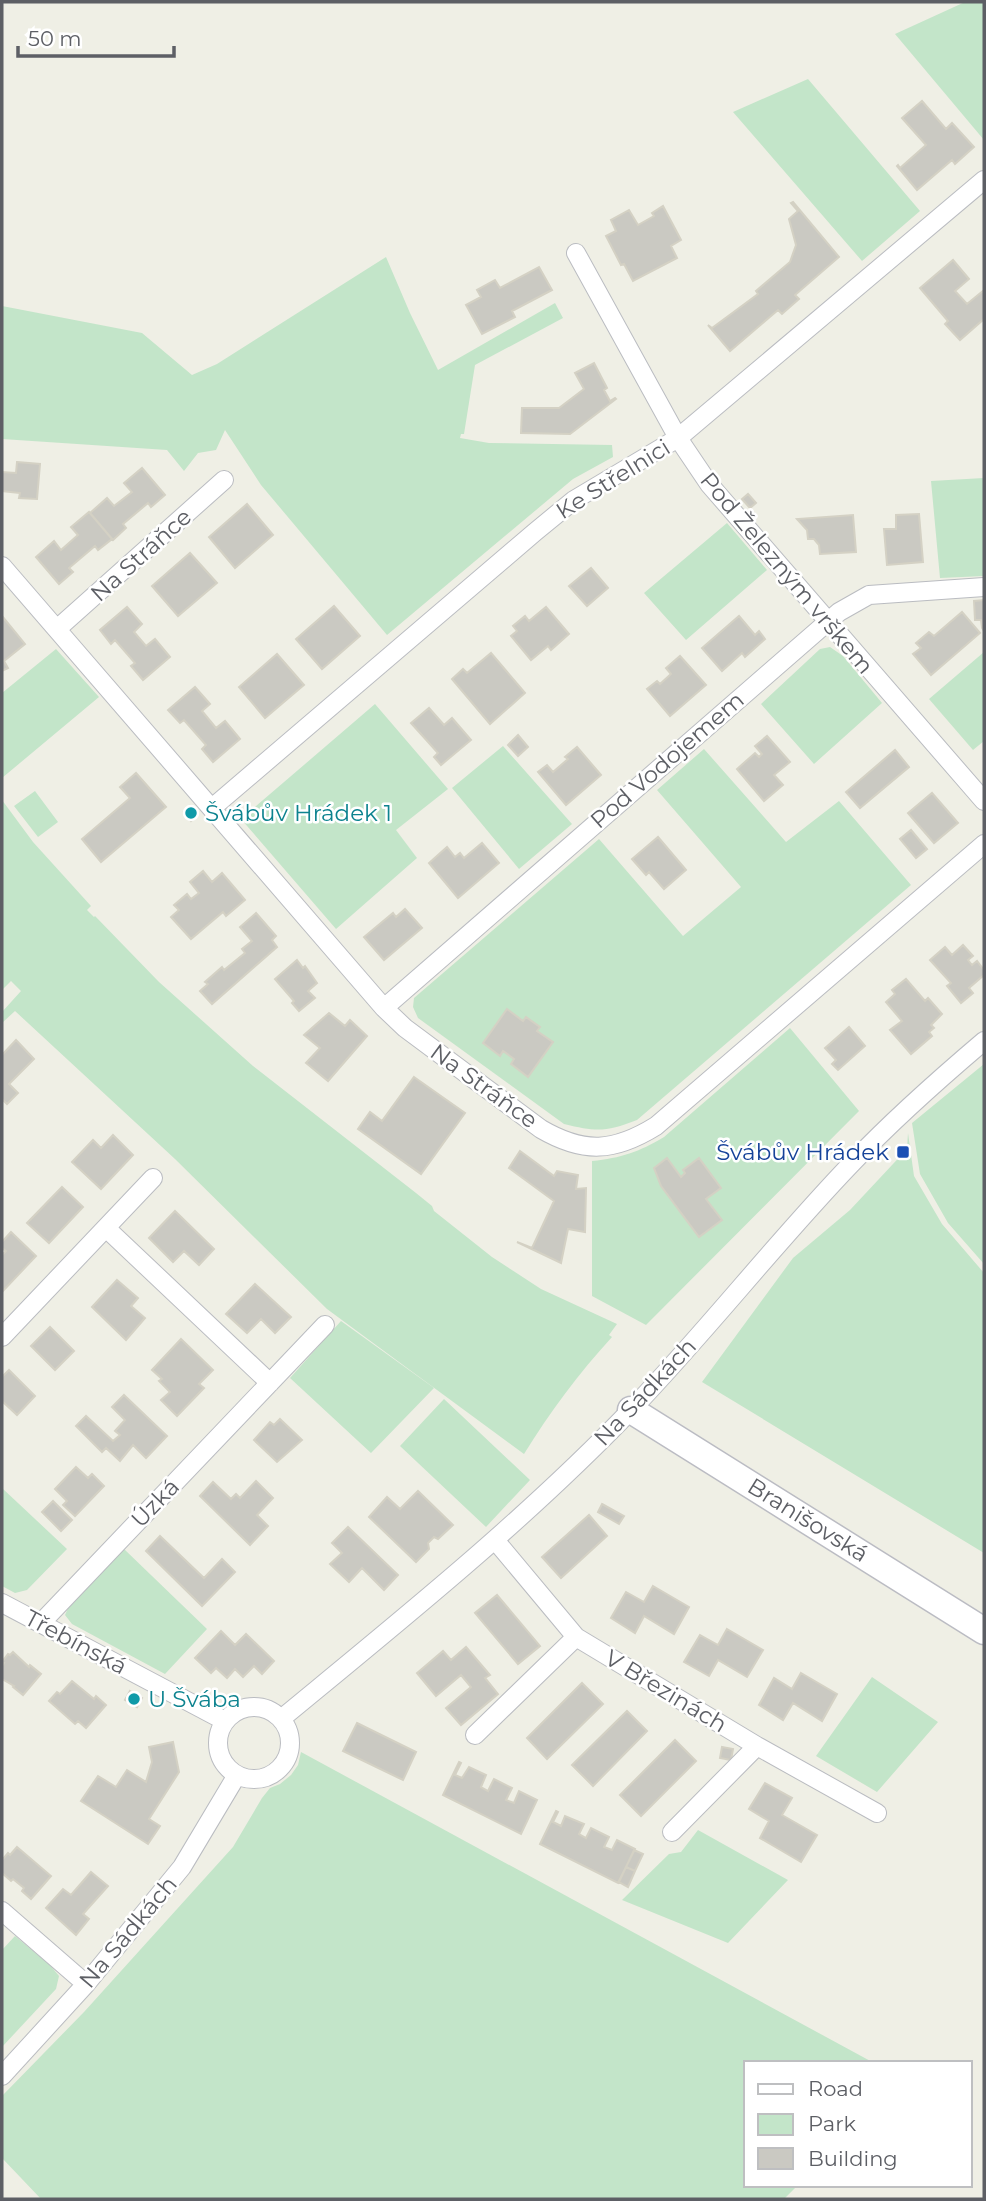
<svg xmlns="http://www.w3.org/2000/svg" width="986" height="2201" font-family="Montserrat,sans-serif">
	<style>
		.green { fill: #c3e5c9 }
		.building { fill: #cac9c2; stroke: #d4d1c4; stroke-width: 2 }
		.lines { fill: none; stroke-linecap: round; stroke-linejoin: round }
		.street-casing { stroke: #babcc1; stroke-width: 20 }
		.secondary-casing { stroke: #bbbcc3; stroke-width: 29 }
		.street { stroke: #fff; stroke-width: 18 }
		.secondary { stroke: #fff; stroke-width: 26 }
		.culture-dot { fill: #0f9aa8; stroke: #fff; stroke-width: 2.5 }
		.transit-dot { fill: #1a4fb4; stroke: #fff; stroke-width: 2.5 }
		.labels { text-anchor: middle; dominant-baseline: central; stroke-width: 5; stroke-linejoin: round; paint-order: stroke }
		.street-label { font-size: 23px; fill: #5d5f65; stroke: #fff }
		.culture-label { font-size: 23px; fill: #0d838f; stroke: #fff; text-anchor: start }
		.transit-label { font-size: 23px; fill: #164399; stroke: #fff; text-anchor: end }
	</style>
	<rect width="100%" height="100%" fill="#efefe5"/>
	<path class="green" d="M965,2H984V140L895,34Z
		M808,79L920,211L862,261L733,112Z
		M386,257L410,313L438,370L555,303L563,318L475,365L464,434H461L460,438L489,443L612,445L613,457L573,479L387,635L261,485L225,430L216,450L198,453L184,471L167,450L2,439V306L142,333L192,375L217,364Z
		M984,478V576L940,578L931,481Z
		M727,523L767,570L686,640L644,593Z
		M830,647L843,656L882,703L814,764L761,704L820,649Z
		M56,649L99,697L2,778V693Z
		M984,652V741L973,750L929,699Z
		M375,704L448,789L396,830L417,858L336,929L241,819Z
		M503,746L572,824L519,869L452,788Z
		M704,749L786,842L839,801L911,885L637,1120C606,1132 597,1132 564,1124L418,1018L413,1007L414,998L599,839L683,936L741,887L657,790Z
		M35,791L58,822L38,837L14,806Z
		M2,800L33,842L91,906L87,910L94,917L95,916L159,982L253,1066L416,1193L432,1206L434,1211L492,1257L541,1289L617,1324L609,1335L612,1337C579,1373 550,1412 524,1454L327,1309L175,1159L15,1011L2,1023V1012L21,991L11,981L2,990Z
		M790,1028L859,1111L646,1325L592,1296V1161C621,1158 639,1152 664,1137Z
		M984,1064V1264L948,1223L920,1174L912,1123Z
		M908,1133L914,1176L942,1224L984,1273V1553L702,1382L793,1258L850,1210L907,1149Z
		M341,1321L434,1388L371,1453L290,1378Z
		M444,1399L530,1480L486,1527L400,1446Z
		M2,1488L67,1549L27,1590L15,1593L2,1586Z
		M124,1549L207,1629L165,1674L72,1624L65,1615L70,1604Z
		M872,1677L938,1722L877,1792L816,1756Z
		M301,1752L874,2063H746V2185H798L784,2199H41L2,2158V2096L84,2012L233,1847L262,1798L270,1788L280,1784L291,1775L298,1765Z
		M698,1830L788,1880L728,1943L622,1900L669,1854L681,1852Z
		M15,1936L50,1965L59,1976L56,1989L2,2047V1950Z"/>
	<path class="building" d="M922,101L946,129L952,123L974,147L955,164L952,160L917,190L897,166L898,165L900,168L926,145L902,118Z
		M793,202L839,257L795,295L799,299L782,314L778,310L730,351L708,325L712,328L758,294L756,291L790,262L796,245L789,219L798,211L791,203Z
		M663,206L681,240L671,246L677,258L633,281L624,264L621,265L606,236L616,231L611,220L629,210L638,225L654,216L652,213Z
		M953,260L969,279L955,291L967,304L984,290V319L960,340L945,324L948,321L920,288Z
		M539,267L552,290L512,311L515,317L482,334L466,305L481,297L477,290L495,280L500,288Z
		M594,363L607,388L604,390L610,401L615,398L616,399L570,434L521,433L522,408H559L584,389L575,373Z
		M17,462L40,464L37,499L19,498L20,493L2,491V472L16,473Z
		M142,468L165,495L151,507L148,503L123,524L126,528L113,540L90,513L107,498L114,506L132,492L124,483Z
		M748,494L756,503L750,508L742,499Z
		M247,504L273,535L235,568L209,537Z
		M89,512L112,539L98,550L95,546L69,568L73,572L59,584L36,557L54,541L61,550L78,535L71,527Z
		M919,514L923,562L887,565L884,529H896V515Z
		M853,515L856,552L820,554L819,545L814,539H808L807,530L797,519Z
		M190,553L217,583L178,616L152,586Z
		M591,568L608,588L587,606L569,586Z
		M984,600V631L982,628L981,620H975L974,601Z
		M334,606L360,636L322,669L296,639Z
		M127,607L142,624L134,632L146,646L155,639L170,657L143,680L131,666L135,663L115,640L111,644L100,630Z
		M546,607L569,634L551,650L548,646L531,660L511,636L517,631L513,626L525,616L529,621Z
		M962,612L980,633L931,675L913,654L921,648L916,643L929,632L934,636Z
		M2,616L25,644L4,661L8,668L2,671Z
		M739,616L755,635L759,631L765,639L745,657L742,653L722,671L702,648Z
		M491,653L525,693L490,724L452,679L463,669L467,673Z
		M277,654L304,685L265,718L239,687Z
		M680,656L706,685L670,716L647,689L657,681L660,684L671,674L666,668Z
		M195,687L210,704L202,711L216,728L225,721L240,739L213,762L202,749L206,745L184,720L180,723L168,710Z
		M429,708L444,725L452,718L471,740L441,765L434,757L438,753L411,723Z
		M518,735L528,747L518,756L508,745Z
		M767,736L790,762L774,775L783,785L764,801L737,769L755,753L759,757L762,754L755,746Z
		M577,747L601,775L566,805L538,772L547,765L553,772L568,759L565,757Z
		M895,750L909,767L860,808L846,792Z
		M136,773L166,807L101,862L82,839L130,798L120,787Z
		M932,793L958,823L934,843L908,813Z
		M190,806L197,815L191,821L184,812Z
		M911,830L927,849L916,858L900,839Z
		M658,837L686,870L664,889L649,872L646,875L632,859Z
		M482,843L499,863L458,898L429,863L447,847L455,857L460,853L464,858Z
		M203,871L212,882L222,873L245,900L226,916L223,912L191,939L171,917L179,910L174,905L187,894L191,899L199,893L190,882Z
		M405,909L422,928L384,960L364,937L393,913L396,917Z
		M256,913L276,936L272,940L277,947L212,1004L200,991L208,984L205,982L222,967L224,970L245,953L242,949L252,941L240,927Z
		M963,945L973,956L968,960L972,965L977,961L984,970V975L969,988L973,993L961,1003L947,986L951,983L930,960L945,947L952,955Z
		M297,960L303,968L305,966L317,983L308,991L315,998L299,1011L292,1003L294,1001L275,979Z
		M906,979L925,1001L928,998L942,1014L931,1025L934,1028L929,1032L932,1036L911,1054L890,1030L902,1021L886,1002L895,994L892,990Z
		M507,1009L523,1021L526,1017L540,1027L537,1031L553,1042L528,1077L511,1064L514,1059L503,1051L500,1056L483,1043Z
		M329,1013L345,1026L350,1020L367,1036L328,1081L306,1063L320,1048L304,1035Z
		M849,1027L865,1046L838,1070L832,1064L836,1060L825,1048Z
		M16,1040L34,1059L9,1084L18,1093L7,1104L2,1099V1055Z
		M414,1077L465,1113L421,1174L358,1129L370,1112L382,1121Z
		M113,1135L133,1155L101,1189L72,1162L93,1140L101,1148Z
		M520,1151L554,1176L557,1171L578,1175L576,1189L586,1188L585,1232L568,1229L561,1263L517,1242L532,1248L554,1201L509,1168Z
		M667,1158L681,1177L685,1173L683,1170L699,1158L721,1188L706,1199L722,1220L699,1237L661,1186L654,1168Z
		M62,1187L83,1207L49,1243L27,1223Z
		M175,1211L214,1249L199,1265L184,1251L173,1262L149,1238Z
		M11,1232L36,1256L2,1292V1255L6,1251L2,1248V1242Z
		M117,1280L138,1298L131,1306L145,1318L126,1340L92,1307Z
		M255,1284L291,1317L275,1333L261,1319L247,1333L226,1314Z
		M50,1327L74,1351L55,1370L31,1346Z
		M181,1339L213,1370L199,1384L204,1388L177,1416L161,1400L170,1392L159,1381L162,1379L152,1370Z
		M9,1370L35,1396L17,1415L2,1401V1377Z
		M124,1395L167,1436L146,1458L133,1445L120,1461L106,1448L102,1452L76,1426L86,1416L113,1441L120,1435L115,1431L125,1420L112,1407Z
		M280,1419L302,1440L277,1462L254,1440L270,1422L274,1425Z
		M76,1467L88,1478L92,1474L104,1486L75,1516L63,1505L67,1501L55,1489Z
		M256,1481L273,1498L257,1515L268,1526L250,1545L200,1496L213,1482L231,1499L236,1494L240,1498Z
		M418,1491L453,1525L438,1539L434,1537L428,1543L429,1549L416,1562L369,1517L387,1497L400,1509Z
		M53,1501L72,1520L61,1531L42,1512Z
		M602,1504L624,1516L619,1524L598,1512Z
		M589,1515L607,1536L561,1578L542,1557Z
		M348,1527L398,1575L384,1590L362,1568L349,1582L330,1564L342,1553L332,1543Z
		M160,1536L204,1578L222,1559L235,1572L202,1606L146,1551Z
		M653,1586L689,1607L674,1634L644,1616L635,1633L611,1618L626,1592L644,1602Z
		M497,1595L540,1646L518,1664L475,1613Z
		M727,1629L763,1650L747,1677L718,1660L709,1676L684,1662L700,1635L718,1645Z
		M221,1631L235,1645L246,1634L274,1661L262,1674L254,1666L243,1677L235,1669L227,1678L216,1668L211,1673L195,1658Z
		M466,1647L490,1675L485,1678L498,1694L461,1725L446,1708L471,1687L461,1675L436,1696L417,1673L443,1651L451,1660Z
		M13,1652L29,1667L30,1665L41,1674L23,1695L13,1687L14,1686L2,1679V1666L4,1663L2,1662L8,1654L10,1655Z
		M801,1673L837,1694L822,1721L793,1703L783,1720L759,1705L774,1678L792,1689Z
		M72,1681L94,1699L96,1696L106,1705L86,1728L78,1721L75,1724L49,1701L57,1692L60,1694Z
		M582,1683L603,1704L547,1759L527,1738Z
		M130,1691L142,1698L137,1707L125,1700Z
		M627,1711L647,1731L593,1786L572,1765Z
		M357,1723L416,1752L403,1780L343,1751Z
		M675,1740L696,1761L641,1816L620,1795Z
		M173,1742L179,1772L149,1819L160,1826L148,1844L81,1801L98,1776L116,1787L127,1770L146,1782L152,1762L149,1747Z
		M722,1747L733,1749L731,1760L720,1758Z
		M459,1762L461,1763L455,1775L462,1778L469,1767L486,1775L481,1787L488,1791L494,1779L512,1788L506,1800L514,1803L519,1791L537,1800L521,1834L443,1795Z
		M765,1783L792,1798L782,1815L817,1835L801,1862L760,1838L769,1821L749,1809Z
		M556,1811L558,1812L553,1822L561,1826L565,1816L584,1824L579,1834L586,1838L591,1828L609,1837L604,1847L612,1850L617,1840L635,1849L618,1883L540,1844Z
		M17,1847L51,1876L31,1899L22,1891L24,1888L13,1879L11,1881L2,1873V1860L8,1853L10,1855Z
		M634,1850L643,1854L635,1871L626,1867Z
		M626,1867L635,1871L628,1887L619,1882Z
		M91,1872L108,1886L83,1914L89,1919L76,1935L46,1908L63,1889L71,1895Z"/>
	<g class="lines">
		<g class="street-casing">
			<path id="street" d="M576,253L678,438L709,484L984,801
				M2,566L384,1008L405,1028L541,1129C584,1154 614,1152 656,1126L984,844
				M57,629L224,480
				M212,808L535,532L574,500L678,438L984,180
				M384,1008L839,612L869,595L984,587
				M106,1228L270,1383
				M2,1337L153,1178
				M495,1540L576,1637L757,1746L877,1813
				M2,1603L225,1721
				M41,1623L325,1325
				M218 1743a36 36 0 1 1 72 0a36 36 0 1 1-72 0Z
				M281,1719C401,1620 522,1523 630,1411C707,1331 775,1243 852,1163C894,1119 938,1080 984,1041
				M475,1735L576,1637
				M672,1832L757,1746
				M2,1911L86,1984
				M2,2076L86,1984L182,1867L237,1775"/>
		</g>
		<g class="secondary-casing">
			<path id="secondary" d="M631,1410L984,1631"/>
		</g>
		<use href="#street" class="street"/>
		<use href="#secondary" class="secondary"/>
	</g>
	<g class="culture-dot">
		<circle cx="191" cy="813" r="7"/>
		<circle cx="134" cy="1699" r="7"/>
	</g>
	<rect class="transit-dot" x="896" y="1145" width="14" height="14" rx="3.5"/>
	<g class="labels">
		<g class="street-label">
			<text transform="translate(613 479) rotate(-32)">Ke Střelnici</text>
			<text transform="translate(141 555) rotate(-42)">Na Stráňce</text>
			<text transform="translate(787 573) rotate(50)">Pod Železným vrškem</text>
			<text transform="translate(667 760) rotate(-41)">Pod Vodojemem</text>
			<text transform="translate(484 1086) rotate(36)">Na Stráňce</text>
			<text transform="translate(645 1392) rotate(-47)">Na Sádkách</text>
			<text transform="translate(155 1503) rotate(-46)">Úzká</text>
			<text transform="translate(808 1520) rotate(32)">Branišovská</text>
			<text transform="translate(76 1642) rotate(28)">Třebínská</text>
			<text transform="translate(666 1691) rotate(31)">V Březinách</text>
			<text transform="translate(128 1932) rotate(-50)">Na Sádkách</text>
		</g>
		<g class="culture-label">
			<text x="205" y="813">Švábův Hrádek 1</text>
			<text x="148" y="1699">U Švába</text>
		</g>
		<g class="transit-label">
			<text x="889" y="1152">Švábův Hrádek</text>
		</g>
	</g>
	<rect width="986" height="2201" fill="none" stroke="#5d5f65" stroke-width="7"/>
	<rect x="744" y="2061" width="228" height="126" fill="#ffffff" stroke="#bebfc1" stroke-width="2"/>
	<rect x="758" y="2084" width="35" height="10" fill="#ffffff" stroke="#bebfc1" stroke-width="2"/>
	<text x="808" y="2096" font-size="21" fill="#5d5f65">Road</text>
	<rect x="758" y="2114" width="35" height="21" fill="#c3e5c9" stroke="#bebfc1" stroke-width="2"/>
	<text x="808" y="2131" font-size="21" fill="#5d5f65">Park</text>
	<rect x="758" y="2148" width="35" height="21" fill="#cac9c2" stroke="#bebfc1" stroke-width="2"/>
	<text x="808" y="2166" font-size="21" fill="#5d5f65">Building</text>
	<path d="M18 46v10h156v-10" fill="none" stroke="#5d5f65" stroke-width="3.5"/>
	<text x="28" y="46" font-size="21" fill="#5d5f65" stroke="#ffffff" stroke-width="5" paint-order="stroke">50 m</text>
</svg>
